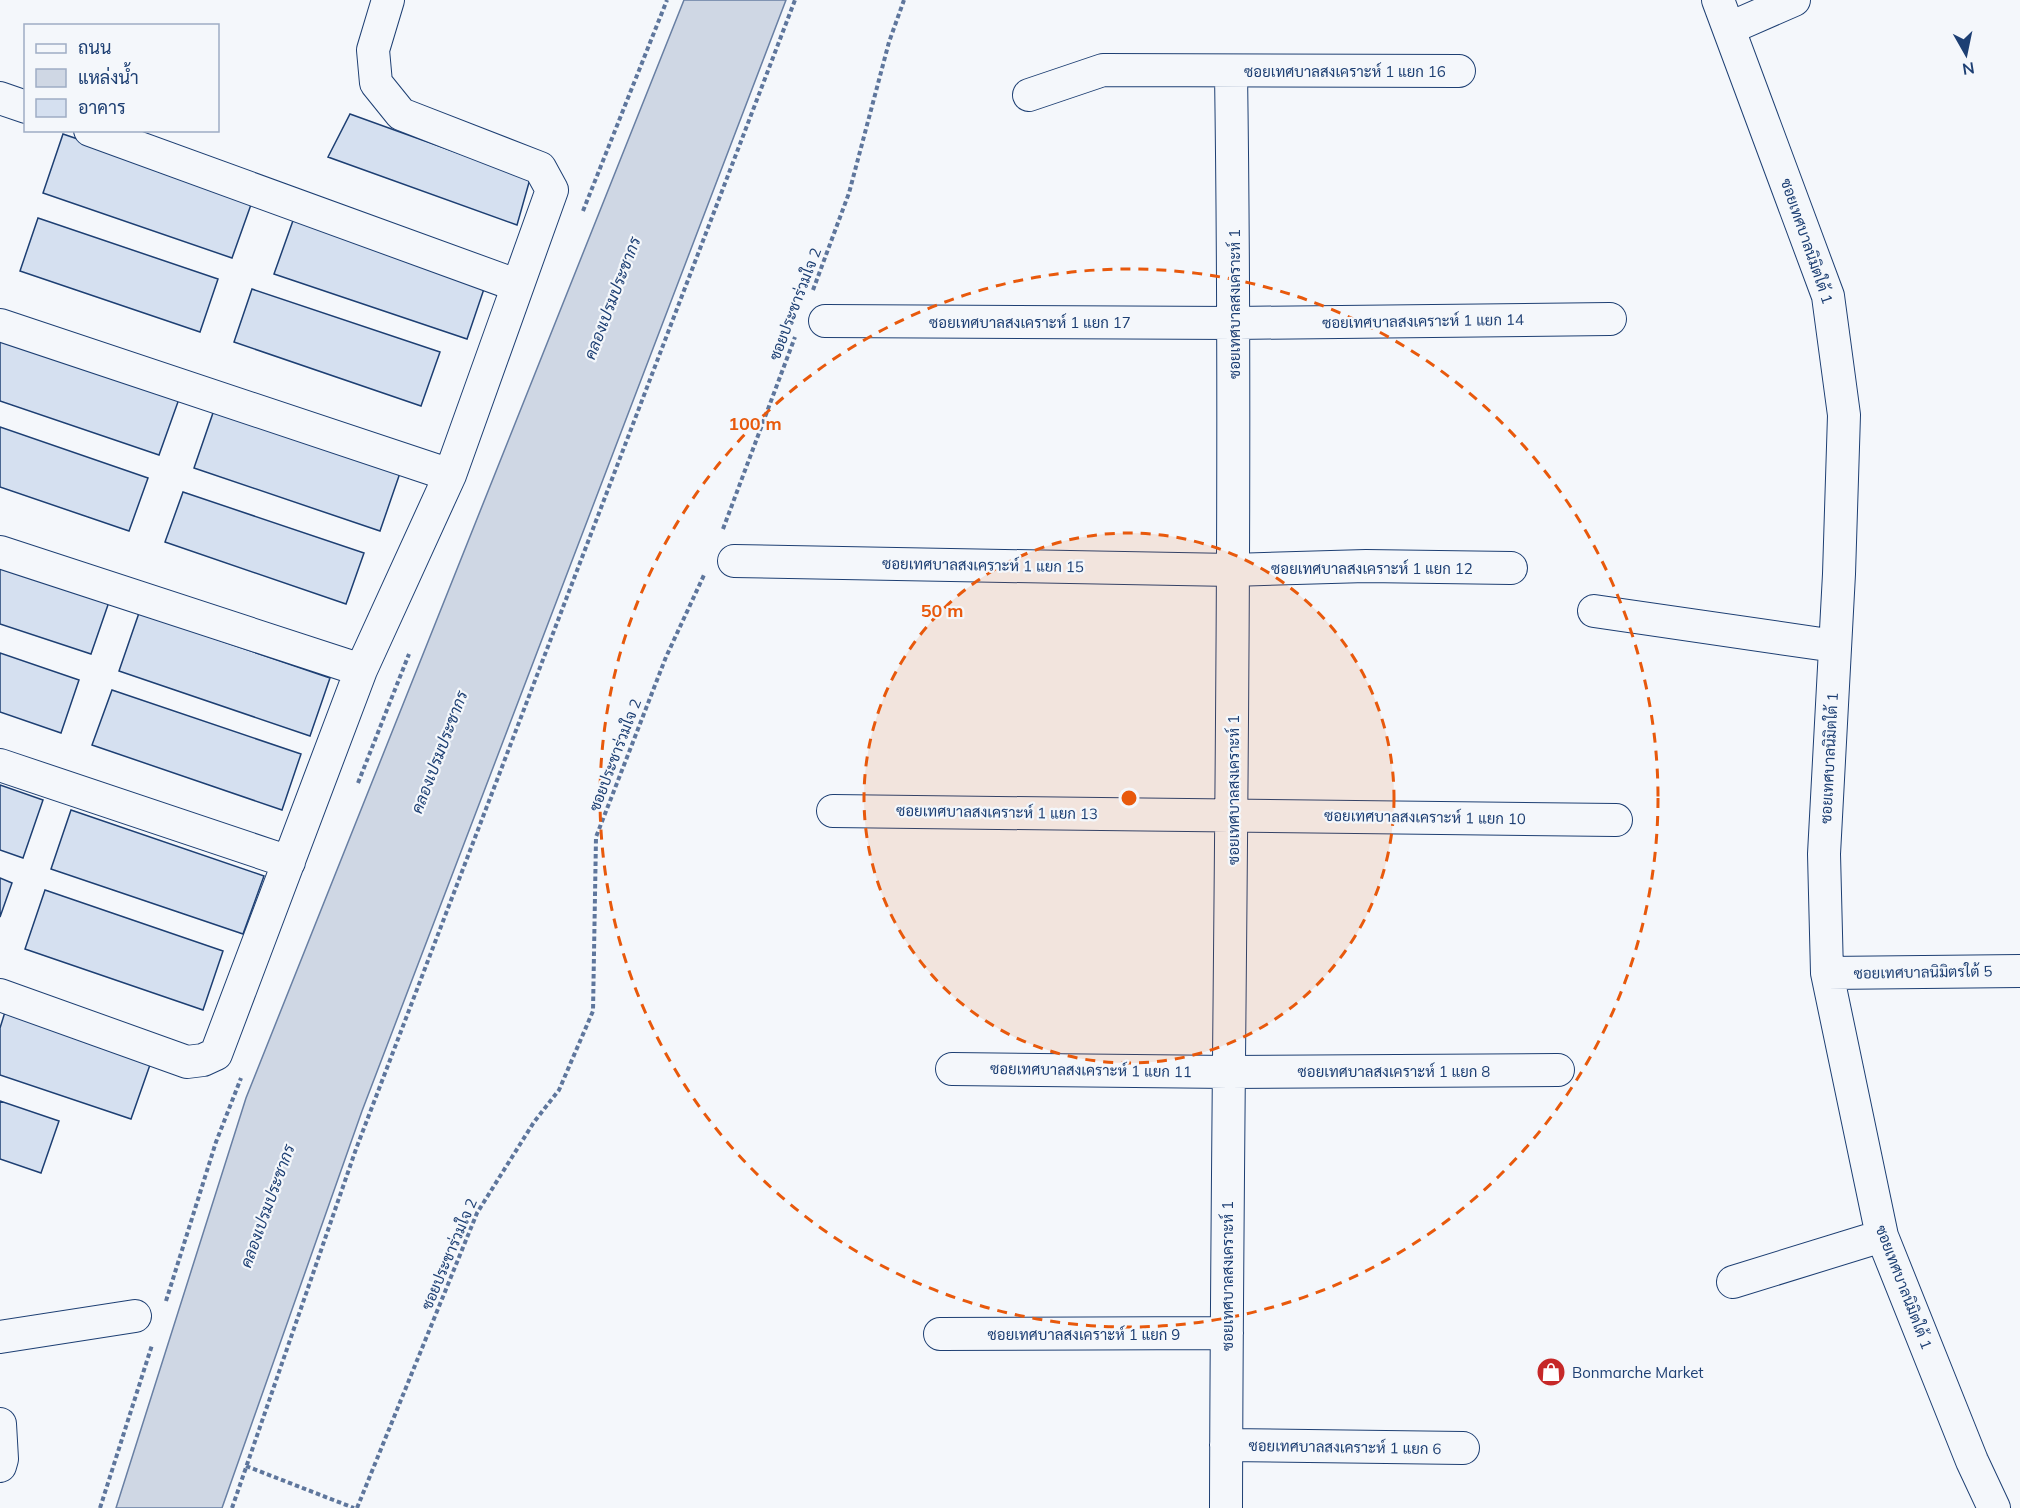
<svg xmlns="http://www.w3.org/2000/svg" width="2020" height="1508" font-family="Mulish,Sarabun,sans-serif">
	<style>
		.water { fill: #cfd7e4; stroke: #687fa3; stroke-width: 1.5 }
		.building { fill: #d5e0f0; stroke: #1d3f73; stroke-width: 1.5 }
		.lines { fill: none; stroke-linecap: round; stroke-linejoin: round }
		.street-casing { stroke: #1d3f73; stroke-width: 34 }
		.path { stroke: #5e769c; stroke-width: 4; stroke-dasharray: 4.5 3; stroke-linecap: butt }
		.street { stroke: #f4f7fb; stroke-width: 32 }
		.ring { fill: none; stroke: #e8590c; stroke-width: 3; stroke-dasharray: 10 8 }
		.labels { text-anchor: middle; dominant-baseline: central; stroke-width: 4.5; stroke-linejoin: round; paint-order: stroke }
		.street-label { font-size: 15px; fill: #1d3f73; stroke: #f4f7fb }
		.poi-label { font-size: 15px; fill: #1d3f73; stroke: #f4f7fb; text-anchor: start }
		.water-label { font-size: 16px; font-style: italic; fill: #1d3f73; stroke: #f4f7fb }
		.centre { fill: #e8590c; stroke: #f4f7fb; stroke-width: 3 }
		.ring-label { font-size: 18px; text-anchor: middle; font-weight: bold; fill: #e8590c; stroke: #f4f7fb; stroke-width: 4.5; stroke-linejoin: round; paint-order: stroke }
	</style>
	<rect width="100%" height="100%" fill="#f4f7fb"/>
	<path class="water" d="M684,0H786L362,1111L222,1508H116L246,1098Z"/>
	<path class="building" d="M350,114L530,179L517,225L328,157Z
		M63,134L253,199L232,258L43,193Z
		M295,215L487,280L467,339L274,274Z
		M38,218L218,279L200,332L20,271Z
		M252,289L440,352L421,406L234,342Z
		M0,338L179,399L159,455L0,401Z
		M214,410L400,473L380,531L194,468Z
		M0,427L148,478L129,531L0,487Z
		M183,492L364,553L346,604L165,542Z
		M0,562L110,599L91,654L0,624Z
		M139,613L330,678L310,736L119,671Z
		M0,653L79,680L61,733L0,712Z
		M112,690L301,754L282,810L92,745Z
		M0,785L43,800L23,858L0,850Z
		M71,810L264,876L243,934L51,869Z
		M0,878L12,883L0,917Z
		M45,890L223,951L203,1010L25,949Z
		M5,1012L151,1062L131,1119L0,1075V1028Z
		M0,1101L59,1121L41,1173L0,1159Z"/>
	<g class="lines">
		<g class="street-casing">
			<path id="street" d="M1718,0L1828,296L1844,415L1839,574L1824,854L1827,973L1882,1236L1972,1461L1994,1508
				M1730,28L1794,0
				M1029,95L1103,70L1459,71
				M0,98L26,107
				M90,130L516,285
				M825,321L1235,323L1610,319
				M0,325L450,475
				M0,552L361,670
				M734,561L1232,570L1366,566L1511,568
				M1594,611L1835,646
				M0,765L289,862
				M833,811L1616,820
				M1827,973L2020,971
				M0,995L187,1062L203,1060L216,1054L361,670L450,475L552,190L540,168L401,114L376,83L373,50L388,0
				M952,1069L1229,1072L1558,1070
				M1733,1282L1882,1236
				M940,1334L1227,1333
				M0,1337L135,1316
				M0,1424L2,1459L0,1466
				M1226,1445L1463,1448
				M1226,1508C1227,1029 1238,551 1231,72"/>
		</g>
		<path class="path" d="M583,211L667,0
			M813,290L849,193L889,42L904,0
			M723,529L795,337
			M358,783L409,654
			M166,1301L216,1142L241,1078
			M246,1466L354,1508
			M100,1508L152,1345
			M232,1508L356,1149L795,0
			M357,1508L477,1213L534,1122L559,1090L593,1011L596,837L666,657L704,575"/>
		<use href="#street" class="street"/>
	</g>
	<circle cx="1129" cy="798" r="265" fill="#e8590c" fill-opacity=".12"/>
	<g class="ring">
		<circle cx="1129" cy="798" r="265"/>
		<circle cx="1129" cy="798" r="529"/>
	</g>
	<defs>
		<g id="shop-disc" transform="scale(1.5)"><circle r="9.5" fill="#c62828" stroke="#f4f7fb"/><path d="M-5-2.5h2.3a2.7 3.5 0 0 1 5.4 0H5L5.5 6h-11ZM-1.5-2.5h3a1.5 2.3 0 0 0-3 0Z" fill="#fff"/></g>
	</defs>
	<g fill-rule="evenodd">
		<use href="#shop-disc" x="1551" y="1372"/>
	</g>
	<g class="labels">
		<g class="street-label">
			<text x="1345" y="71">ซอยเทศบาลสงเคราะห์ 1 แยก 16</text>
			<text transform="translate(1807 241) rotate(71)">ซอยเทศบาลนิมิตใต้ 1</text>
			<text transform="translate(795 304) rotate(-69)">ซอยประชาร่วมใจ 2</text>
			<text transform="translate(1234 304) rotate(-90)">ซอยเทศบาลสงเคราะห์ 1</text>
			<text transform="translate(1423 321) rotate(-1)">ซอยเทศบาลสงเคราะห์ 1 แยก 14</text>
			<text x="1030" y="322">ซอยเทศบาลสงเคราะห์ 1 แยก 17</text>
			<text transform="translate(983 565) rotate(1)">ซอยเทศบาลสงเคราะห์ 1 แยก 15</text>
			<text x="1372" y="568">ซอยเทศบาลสงเคราะห์ 1 แยก 12</text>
			<text transform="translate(615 755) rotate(-69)">ซอยประชาร่วมใจ 2</text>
			<text transform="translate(1829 758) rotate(-87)">ซอยเทศบาลนิมิตใต้ 1</text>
			<text transform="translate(1233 790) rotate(-90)">ซอยเทศบาลสงเคราะห์ 1</text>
			<text transform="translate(997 812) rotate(1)">ซอยเทศบาลสงเคราะห์ 1 แยก 13</text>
			<text transform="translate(1425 817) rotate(1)">ซอยเทศบาลสงเคราะห์ 1 แยก 10</text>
			<text transform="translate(1923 972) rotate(-1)">ซอยเทศบาลนิมิตรใต้ 5</text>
			<text transform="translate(1091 1070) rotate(1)">ซอยเทศบาลสงเคราะห์ 1 แยก 11</text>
			<text x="1394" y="1071">ซอยเทศบาลสงเคราะห์ 1 แยก 8</text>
			<text transform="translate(449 1254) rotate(-67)">ซอยประชาร่วมใจ 2</text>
			<text transform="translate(1227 1276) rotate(-90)">ซอยเทศบาลสงเคราะห์ 1</text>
			<text transform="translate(1904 1287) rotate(69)">ซอยเทศบาลนิมิตใต้ 1</text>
			<text x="1084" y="1334">ซอยเทศบาลสงเคราะห์ 1 แยก 9</text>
			<text transform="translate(1345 1447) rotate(1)">ซอยเทศบาลสงเคราะห์ 1 แยก 6</text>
		</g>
		<g class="poi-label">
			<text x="1572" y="1372">Bonmarche Market</text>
		</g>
		<g class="water-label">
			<text transform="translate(612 298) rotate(-69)">คลองเปรมประชากร</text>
			<text transform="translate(439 752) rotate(-69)">คลองเปรมประชากร</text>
			<text transform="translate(267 1206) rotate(-70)">คลองเปรมประชากร</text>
		</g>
	</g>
	<circle cx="1129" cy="798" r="9" class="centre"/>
	<g class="ring-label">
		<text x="755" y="430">100 m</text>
		<text x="942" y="617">50 m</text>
	</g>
	<rect x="24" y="24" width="195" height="108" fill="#f4f7fb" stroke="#9eadc5" stroke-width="1.5"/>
	<rect x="36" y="44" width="30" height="9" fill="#f4f7fb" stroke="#9eadc5" stroke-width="1.5"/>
	<text x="78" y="54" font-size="18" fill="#1d3f73">ถนน</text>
	<rect x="36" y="69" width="30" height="18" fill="#cfd7e4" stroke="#9eadc5" stroke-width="1.5"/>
	<text x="78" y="84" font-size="18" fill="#1d3f73">แหล่งน้ำ</text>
	<rect x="36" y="99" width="30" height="18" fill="#d5e0f0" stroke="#9eadc5" stroke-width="1.5"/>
	<text x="78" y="114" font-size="18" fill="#1d3f73">อาคาร</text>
	<g transform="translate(1966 54) rotate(171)" stroke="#f4f7fb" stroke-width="4.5" paint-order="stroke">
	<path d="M0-4.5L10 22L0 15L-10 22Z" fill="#1d3f73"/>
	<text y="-9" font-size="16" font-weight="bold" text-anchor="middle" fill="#1d3f73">N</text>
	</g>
</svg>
